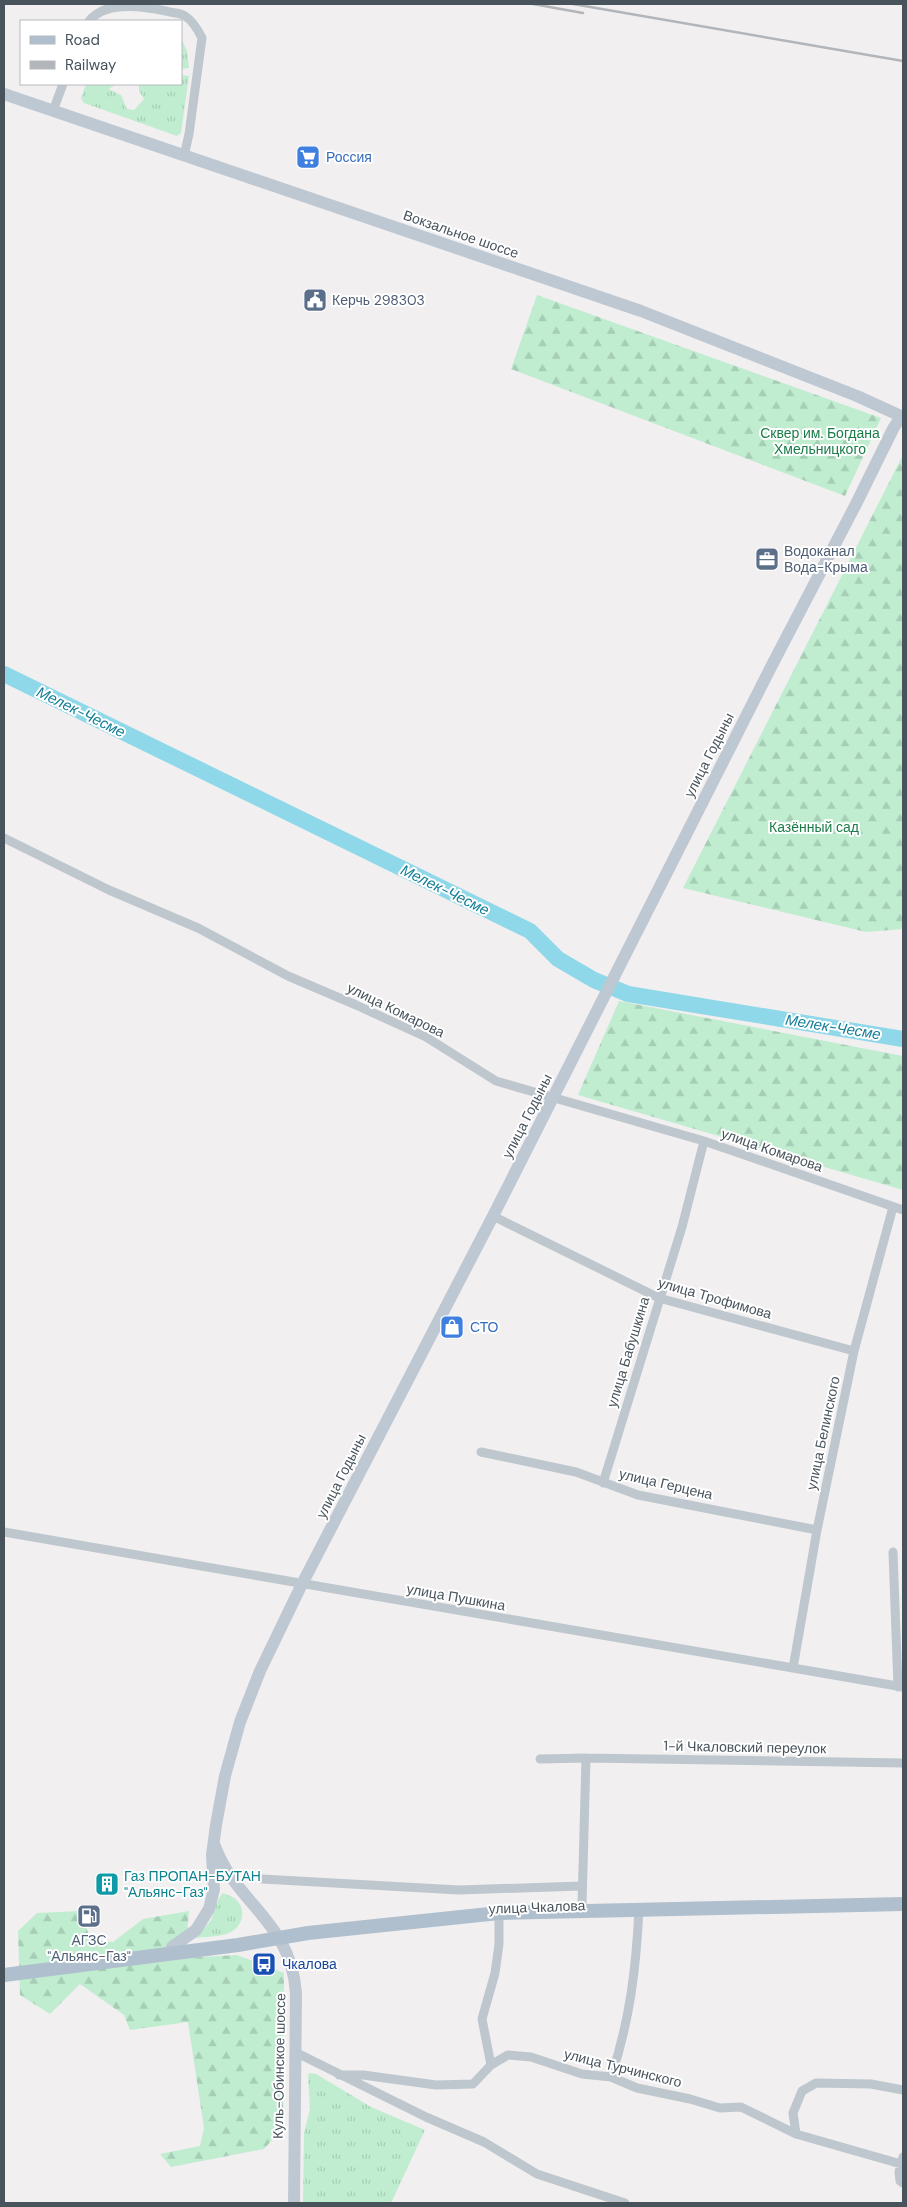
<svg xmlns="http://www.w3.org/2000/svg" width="907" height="2207" font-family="'DM Sans',sans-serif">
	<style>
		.grass { fill: url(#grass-tufts) }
		.forest { fill: url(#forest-firs) }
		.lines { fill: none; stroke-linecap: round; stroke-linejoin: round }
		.river { stroke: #8fd8e9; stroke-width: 16 }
		.minor { stroke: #bec7ce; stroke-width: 9 }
		.secondary { stroke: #bec8d2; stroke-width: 12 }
		.primary { stroke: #b0bfcd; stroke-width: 14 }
		.rail { stroke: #b2b5b9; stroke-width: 2.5 }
		.labels { text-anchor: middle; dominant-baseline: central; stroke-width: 4; stroke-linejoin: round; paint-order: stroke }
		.shop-label { font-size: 14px; fill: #366cbe; stroke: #fff; text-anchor: start }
		.street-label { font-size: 14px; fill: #48535c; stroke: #fff }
		.service-label { font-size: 14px; fill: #4e5e75; stroke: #fff; text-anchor: start }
		.park-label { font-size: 14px; fill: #1b7c49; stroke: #fff }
		.culture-label { font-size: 14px; fill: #0d838f; stroke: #fff; text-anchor: start }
		.transit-label { font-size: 14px; fill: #164399; stroke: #fff; text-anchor: start }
		.water-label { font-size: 15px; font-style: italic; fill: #127e96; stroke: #fff }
	</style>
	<defs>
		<pattern id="grass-tufts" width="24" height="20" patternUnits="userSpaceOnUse" patternTransform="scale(1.25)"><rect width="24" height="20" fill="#c0edd0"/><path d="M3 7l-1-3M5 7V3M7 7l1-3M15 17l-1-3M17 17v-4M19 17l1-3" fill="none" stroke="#a6cdb5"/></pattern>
		<pattern id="forest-firs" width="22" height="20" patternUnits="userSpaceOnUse" patternTransform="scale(1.25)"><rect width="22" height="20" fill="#c0edd0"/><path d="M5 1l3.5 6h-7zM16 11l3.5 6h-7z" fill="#a6cdb5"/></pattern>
	</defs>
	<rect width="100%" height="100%" fill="#f2eff0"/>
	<path class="grass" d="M181,38L187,51L189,68L181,69Z
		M181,75L189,76L181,133L177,136L84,103L81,98L86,84H116L109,89L121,95L127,109L134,110L144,99L139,91V84H181Z
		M223,1893C227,1895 231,1896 234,1898C248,1908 243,1927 229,1933C219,1937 204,1937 193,1938C200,1932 206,1927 211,1920C216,1910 215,1901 223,1893Z
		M309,2073L316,2074L371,2107L425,2130L391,2203H303L304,2133L310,2109L308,2078Z"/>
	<path class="forest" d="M537,295L881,418L845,496L511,369Z
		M903,455V929L866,932L683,888Z
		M619,1001L903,1056V1190L578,1095Z
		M80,1911L91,1940L113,1942L143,1919L189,1911L185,1958L237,1955L284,1973L283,2128L264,2149L171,2167L160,2154L200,2146L204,2128L188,2022L130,2030L124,2015L80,1984L50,2014L20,1995L18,1931L37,1913Z"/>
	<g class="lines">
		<path class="river" d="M4,674L530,931L558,959L594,980L628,994L903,1039"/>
		<path class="minor" d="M89,21C106,0 143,6 166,11C172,13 181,13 185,16C193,21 198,30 202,38L189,134L184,156
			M53,111L63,84
			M4,838L109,890L198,928L288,976L356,1005L426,1037L496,1081L704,1141L903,1210
			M493,1216L659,1298L854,1351
			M481,1452L576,1472L638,1495L817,1530
			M603,1483L682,1227L704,1141
			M4,1532L903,1687
			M893,1552L898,1687
			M793,1668L817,1530L854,1351L893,1207
			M540,1759L586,1758L903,1763
			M262,1879L459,1890L581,1886
			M582,1905L586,1758
			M295,2052L426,2117L484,2142L537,2174L625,2203
			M491,2065L482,2019L495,1973L499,1944V1913
			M339,2075H363L436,2085L473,2084L491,2065L508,2055L531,2057L582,2074L611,2077L637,2088L690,2099L720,2108L741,2107L796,2134L901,2164
			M611,2077C630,2020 636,1969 639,1909
			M796,2134L793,2113L802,2091L816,2083L871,2084L903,2090
			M903,2157L899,2172L900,2181L903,2183"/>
		<path class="secondary" d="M4,94L641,311L857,396L903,417
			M215,1846C236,1904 291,1921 296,1993L294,2203
			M172,1947L196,1930L209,1909L214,1889L212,1855L216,1825L225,1776L240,1722L260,1671L302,1584L493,1216L772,665L856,504L894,427L902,416"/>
		<path class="primary" d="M4,1975L238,1945L308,1933L499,1913L903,1904"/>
		<path class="rail" d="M533,4L583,13
			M573,4L903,61"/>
	</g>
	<defs>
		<g id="supermarket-square" transform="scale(1.25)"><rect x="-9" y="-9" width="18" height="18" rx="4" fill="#3f7fe0" stroke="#fff"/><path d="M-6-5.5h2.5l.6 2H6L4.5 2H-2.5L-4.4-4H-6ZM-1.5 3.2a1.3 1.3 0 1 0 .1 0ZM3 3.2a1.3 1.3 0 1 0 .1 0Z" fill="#fff"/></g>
		<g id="civic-square" transform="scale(1.25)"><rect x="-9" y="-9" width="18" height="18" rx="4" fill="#5c6f8a" stroke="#fff"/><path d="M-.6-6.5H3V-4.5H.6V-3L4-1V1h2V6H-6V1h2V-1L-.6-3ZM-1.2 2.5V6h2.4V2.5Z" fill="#fff"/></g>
		<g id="office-square" transform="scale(1.25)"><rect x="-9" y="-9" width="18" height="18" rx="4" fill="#5c6f8a" stroke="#fff"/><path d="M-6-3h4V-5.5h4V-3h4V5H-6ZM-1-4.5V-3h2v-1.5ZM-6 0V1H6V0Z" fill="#fff"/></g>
		<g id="shop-square" transform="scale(1.25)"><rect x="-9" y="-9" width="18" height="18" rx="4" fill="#3f7fe0" stroke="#fff"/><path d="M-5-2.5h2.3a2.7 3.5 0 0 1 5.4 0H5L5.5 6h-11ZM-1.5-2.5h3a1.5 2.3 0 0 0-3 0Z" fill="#fff"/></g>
		<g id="building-square" transform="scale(1.25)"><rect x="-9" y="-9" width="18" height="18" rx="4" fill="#0f9aa8" stroke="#fff"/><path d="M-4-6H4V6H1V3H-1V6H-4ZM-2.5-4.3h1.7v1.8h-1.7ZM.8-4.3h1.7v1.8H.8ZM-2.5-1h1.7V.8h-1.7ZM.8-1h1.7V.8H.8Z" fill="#fff"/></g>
		<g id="fuel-square" transform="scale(1.25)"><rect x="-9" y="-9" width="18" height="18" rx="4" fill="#5c6f8a" stroke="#fff"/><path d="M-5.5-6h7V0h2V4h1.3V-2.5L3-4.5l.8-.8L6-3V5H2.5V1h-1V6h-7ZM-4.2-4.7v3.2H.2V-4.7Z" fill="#fff"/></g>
		<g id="bus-square" transform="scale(1.25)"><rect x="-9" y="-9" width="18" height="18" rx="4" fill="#1a4fb4" stroke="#fff"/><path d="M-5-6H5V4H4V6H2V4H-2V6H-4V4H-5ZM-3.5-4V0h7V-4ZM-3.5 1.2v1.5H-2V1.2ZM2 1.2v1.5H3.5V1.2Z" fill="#fff"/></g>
	</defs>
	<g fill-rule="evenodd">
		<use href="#supermarket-square" x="308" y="157"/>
		<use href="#civic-square" x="315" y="300"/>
		<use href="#office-square" x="767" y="559"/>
		<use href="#shop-square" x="452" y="1327"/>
		<use href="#building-square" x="107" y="1884"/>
		<use href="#fuel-square" x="89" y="1916"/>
		<use href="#bus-square" x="264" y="1964"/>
	</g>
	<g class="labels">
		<g class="shop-label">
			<text x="326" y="157">Россия</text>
			<text x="470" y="1327">СТО</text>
		</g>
		<g class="street-label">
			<text transform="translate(461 234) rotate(19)">Вокзальное шоссе</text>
			<text transform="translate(709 755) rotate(-63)">улица Годыны</text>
			<text transform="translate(396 1010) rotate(26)">улица Комарова</text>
			<text transform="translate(527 1116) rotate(-63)">улица Годыны</text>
			<text transform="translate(772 1150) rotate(19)">улица Комарова</text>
			<text transform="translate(715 1298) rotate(16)">улица Трофимова</text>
			<text transform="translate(628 1352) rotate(-73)">улица Бабушкина</text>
			<text transform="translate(823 1433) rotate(-78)">улица Белинского</text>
			<text transform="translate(341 1476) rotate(-63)">улица Годыны</text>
			<text transform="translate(666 1484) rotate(13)">улица Герцена</text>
			<text transform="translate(456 1597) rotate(10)">улица Пушкина</text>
			<text transform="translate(745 1747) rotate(1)">1-й Чкаловский переулок</text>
			<text transform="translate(537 1907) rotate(-2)">улица Чкалова</text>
			<text transform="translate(279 2066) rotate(-89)">Куль-Обинское шоссе</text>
			<text transform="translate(623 2068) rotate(14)">улица Турчинского</text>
		</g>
		<g class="service-label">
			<text x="332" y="300">Керчь 298303</text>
			<text x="784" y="551">Водоканал<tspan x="784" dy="16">Вода-Крыма</tspan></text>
			<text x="89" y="1940" text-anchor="middle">АГЗС<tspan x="89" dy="16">"Альянс-Газ"</tspan></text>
		</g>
		<g class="park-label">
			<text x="820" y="433">Сквер им. Богдана<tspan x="820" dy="16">Хмельницкого</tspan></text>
			<text x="814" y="827">Казённый сад</text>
		</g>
		<g class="culture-label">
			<text x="124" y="1876">Газ ПРОПАН-БУТАН<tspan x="124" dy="16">"Альянс-Газ"</tspan></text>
		</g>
		<g class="transit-label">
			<text x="282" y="1964">Чкалова</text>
		</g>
		<g class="water-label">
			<text transform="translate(81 712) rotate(26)">Мелек-Чесме</text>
			<text transform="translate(445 890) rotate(26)">Мелек-Чесме</text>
			<text transform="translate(833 1027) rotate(9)">Мелек-Чесме</text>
		</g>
	</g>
	<rect width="907" height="2207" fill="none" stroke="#48535c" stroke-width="10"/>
	<rect x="20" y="20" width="162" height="65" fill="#ffffff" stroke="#b6babe"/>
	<rect x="30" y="36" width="25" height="8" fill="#b0bfcd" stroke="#b6babe"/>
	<text x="65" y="45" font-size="15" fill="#48535c">Road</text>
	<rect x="30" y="61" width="25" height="8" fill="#b2b5b9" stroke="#b6babe"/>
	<text x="65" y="70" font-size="15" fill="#48535c">Railway</text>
</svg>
